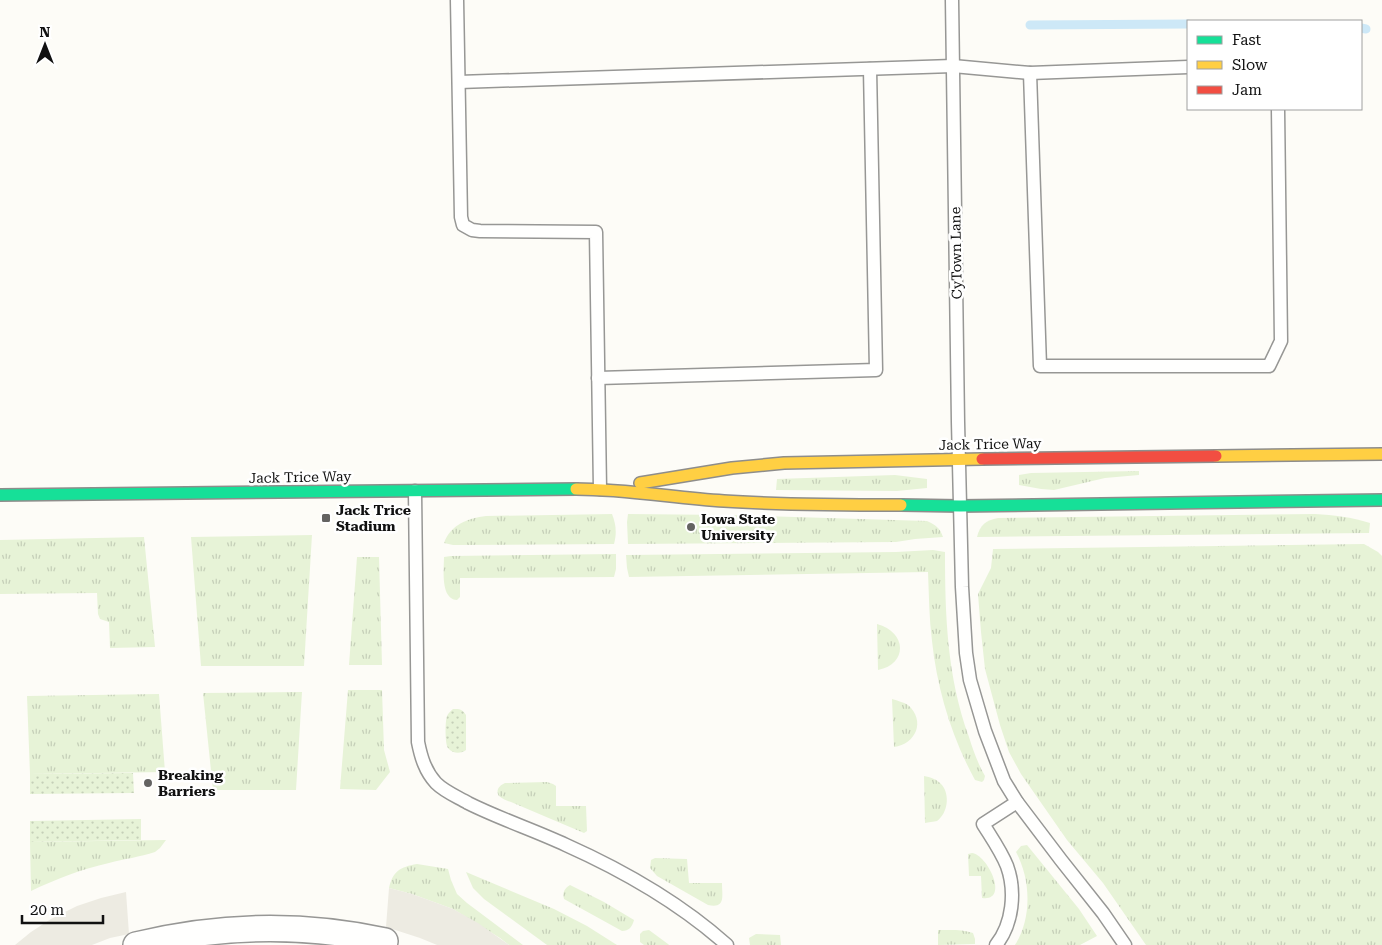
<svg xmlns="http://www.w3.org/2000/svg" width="1382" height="945" font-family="'Roboto Serif',serif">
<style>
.grass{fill:url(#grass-tufts)}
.garden{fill:url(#garden-dots)}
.plaza{fill:#edebe2}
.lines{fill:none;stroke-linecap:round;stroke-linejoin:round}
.stream{stroke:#cde8f7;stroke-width:9}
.lane-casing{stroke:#979795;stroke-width:15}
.street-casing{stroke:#979795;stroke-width:28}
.fast-casing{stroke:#8e8d8b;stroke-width:14}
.slow-casing{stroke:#8e8d8b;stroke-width:14}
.jam-casing{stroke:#8e8d8b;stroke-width:14}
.lane{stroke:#fffffe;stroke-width:12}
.street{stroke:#fffffe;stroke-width:25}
.fast{stroke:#16e098;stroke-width:11}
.slow{stroke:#ffcf43;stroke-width:11}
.jam{stroke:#f24e42;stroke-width:11}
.poi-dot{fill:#646362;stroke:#fff;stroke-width:2}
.labels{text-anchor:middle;stroke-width:5;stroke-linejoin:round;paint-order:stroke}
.street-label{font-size:14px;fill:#111;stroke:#fff}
.poi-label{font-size:14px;font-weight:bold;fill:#111;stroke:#fff;text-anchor:start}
</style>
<defs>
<pattern id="grass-tufts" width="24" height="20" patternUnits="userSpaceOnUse" patternTransform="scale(1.25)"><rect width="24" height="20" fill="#e7f3d7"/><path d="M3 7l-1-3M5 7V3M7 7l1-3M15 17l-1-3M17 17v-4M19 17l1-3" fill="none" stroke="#c5cfb8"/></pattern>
<pattern id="garden-dots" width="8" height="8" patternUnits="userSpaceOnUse" patternTransform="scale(1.25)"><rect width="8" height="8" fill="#e7f3d7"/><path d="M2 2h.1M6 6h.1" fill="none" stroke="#c5cfb8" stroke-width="1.8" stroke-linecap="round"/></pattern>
</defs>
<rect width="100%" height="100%" fill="#fdfcf7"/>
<!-- grass -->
<g class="grass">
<polygon points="1139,471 1139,475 1105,478 1054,490 1041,489 1019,485 1019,475 1031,473"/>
<polygon points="895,475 927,479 927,488 897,491 776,490 777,479"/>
<path d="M612,514C616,524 617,533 614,544L453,545L444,543C450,525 468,518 486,516Z"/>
<path d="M628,514L728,515L927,521C936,525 940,528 943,537L915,539L896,542L628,544L627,522Z"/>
<path d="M1315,514C1334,515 1351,517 1370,523L1369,533L977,537C980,525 986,520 998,518Z"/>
<polygon points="312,535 304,666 201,666 191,537"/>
<polygon points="144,537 155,647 110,648 109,622 100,619 98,614 97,593 0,594 0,540"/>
<polygon points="1364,544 1378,552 1382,556 1382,945 1146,945 1103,883 1067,840 1021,774 1009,752 1000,725 985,669 981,632 978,594 991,568 993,549"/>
<path d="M933,550L945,552C945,615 947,677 969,737C973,750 978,764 985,776L984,780L982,782L975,780C952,738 937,689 932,641C929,618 929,595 928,572L629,577L627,568L626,555L896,552Z"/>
<path d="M616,554V569L614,577L460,578V597L457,600C440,599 444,569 444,557L451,556Z"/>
<polygon points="357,557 379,557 382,665 349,665"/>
<path d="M877,624C907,632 908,664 878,670Z"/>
<polygon points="348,690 382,690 384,750 390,772 376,790 340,789"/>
<polygon points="302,692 296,790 213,790 203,693"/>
<polygon points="159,694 165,772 30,774 27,696"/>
<path d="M892,699C898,701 903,702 908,705C926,721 916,744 894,747Z"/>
<path d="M924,776C930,777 937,779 942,785C950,795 948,813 937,821C934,822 928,822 925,823Z"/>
<path d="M547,782L553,784L556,786V806H586L587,831L584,833L511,802C508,801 502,799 499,796C495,790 500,785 505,783Z"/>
<path d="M166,840L160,848L155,852C140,857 124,859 109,863C82,869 56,879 31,891L30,842Z"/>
<path d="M1027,845L1079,909L1097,936L1080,945H1015C1032,918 1031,880 1016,852L1021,846Z"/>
<path d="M972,853C988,855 1010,902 982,898L981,876H969L968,854Z"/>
<path d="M655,858L687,859L689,883H722C722,896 726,909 708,905L657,876L650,868L651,860Z"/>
<path d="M417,864L448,869L451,880L457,894L467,903L523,945H509L500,938L453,909L412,894L389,888C393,871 400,867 417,864Z"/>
<polygon points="466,872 554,909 587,926 617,945 547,945 484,899 473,888"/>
<path d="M570,885L604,902L634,920C632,927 629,931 622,931L564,899C562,892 565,888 570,885Z"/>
<polygon points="649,930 668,944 669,945 644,945 640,942 640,934 643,931"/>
<path d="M938,930C950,930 962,929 973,933L975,939V944L938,945Z"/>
<polygon points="756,934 780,935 781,945 750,945 749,938"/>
</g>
<!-- garden -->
<g class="garden">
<path d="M453,709C460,709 462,709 466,715V750C461,754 453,754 448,748C445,744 445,721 447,716C448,713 451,711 453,709Z"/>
<polygon points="133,773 134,793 30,794 30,774"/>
<polygon points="141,819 141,840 30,842 30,821"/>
</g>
<!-- plaza -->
<g class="plaza">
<polygon points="389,888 412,894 453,909 478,923 509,945 437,945 420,938 386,927"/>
<polygon points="126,892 129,934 110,938 92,945 15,945 31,932 51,919 77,906 101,898"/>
</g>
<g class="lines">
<!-- stream -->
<g class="stream">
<polyline points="1030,25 1188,24"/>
<polyline points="1361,28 1366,29"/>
</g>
<!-- lane casing -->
<g class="lane-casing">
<g id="lane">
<polyline points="457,0 461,217 463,225 472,230 480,231 596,232 600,489"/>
<polyline points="952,0 958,422 962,587 966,653 970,680 985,731 1004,781 1017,802 1061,860 1103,913 1125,945"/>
<polyline points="1030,73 1040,366 1269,366 1281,341 1278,109"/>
<polyline points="459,82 953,66 1030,73 1188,67"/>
<polyline points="598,378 876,370 870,69"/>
<path d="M415,491L418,742C421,757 425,771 436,783C445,792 458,797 468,803C500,819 534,830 566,845C622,870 681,904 727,945"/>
<path d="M996,945C1013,924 1016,891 1007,866C1001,851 991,837 983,824L1017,802"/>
</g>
</g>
<!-- street casing -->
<g class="street-casing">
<path id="street" d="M136,945C218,925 303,923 385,941"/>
</g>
<!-- fast casing -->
<g class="fast-casing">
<g id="fast">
<polyline points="0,495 576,489"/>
<polyline points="901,505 960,506 1382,500"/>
</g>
</g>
<!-- slow casing -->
<g class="slow-casing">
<g id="slow">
<polyline points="1216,456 1382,454"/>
<polyline points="640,483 732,468 784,463 982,459"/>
<path d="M576,489C626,489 675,498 724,501C783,505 842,505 901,505"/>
</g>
</g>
<!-- jam casing -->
<g class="jam-casing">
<polyline id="jam" points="982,459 1216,456"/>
</g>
<!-- lane -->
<use href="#lane" class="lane"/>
<!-- street -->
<use href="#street" class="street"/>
<!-- fast -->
<use href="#fast" class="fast"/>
<!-- slow -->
<use href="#slow" class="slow"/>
<!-- jam -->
<use href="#jam" class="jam"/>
</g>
<!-- markers -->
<g class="poi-dot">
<rect x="321" y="513" width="10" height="10" rx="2.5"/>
<circle cx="691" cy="527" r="5"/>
<circle cx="148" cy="783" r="5"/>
</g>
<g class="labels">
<!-- street labels -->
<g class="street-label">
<text transform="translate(956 253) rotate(-91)" y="5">CyTown Lane</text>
<text transform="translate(990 444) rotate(-1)" y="5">Jack Trice Way</text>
<text transform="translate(300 477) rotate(-1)" y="5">Jack Trice Way</text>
</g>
<!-- poi labels -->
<g class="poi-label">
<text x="336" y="515">Jack Trice<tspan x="336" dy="16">Stadium</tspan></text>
<text x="701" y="524">Iowa State<tspan x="701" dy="16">University</tspan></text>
<text x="158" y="780">Breaking<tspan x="158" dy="16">Barriers</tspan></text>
</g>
</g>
<!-- legend -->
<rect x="1187" y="20" width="175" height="90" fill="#ffffff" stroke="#a0a0a0"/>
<rect x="1197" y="36" width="25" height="8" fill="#16e098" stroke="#a0a0a0"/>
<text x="1232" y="45" font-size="15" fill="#111111">Fast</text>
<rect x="1197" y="61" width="25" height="8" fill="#ffcf43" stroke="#a0a0a0"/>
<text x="1232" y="70" font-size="15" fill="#111111">Slow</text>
<rect x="1197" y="86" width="25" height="8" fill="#f24e42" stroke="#a0a0a0"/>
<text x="1232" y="95" font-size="15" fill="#111111">Jam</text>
<!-- north arrow -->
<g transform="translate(45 45)" stroke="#ffffff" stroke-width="4" paint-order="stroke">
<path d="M0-4L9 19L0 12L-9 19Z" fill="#111111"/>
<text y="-8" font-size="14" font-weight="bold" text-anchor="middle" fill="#111111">N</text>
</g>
<!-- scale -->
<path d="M22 915v8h81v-8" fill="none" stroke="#111111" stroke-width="2.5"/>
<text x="30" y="915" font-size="15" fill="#111111" stroke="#ffffff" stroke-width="4" paint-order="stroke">20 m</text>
</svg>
